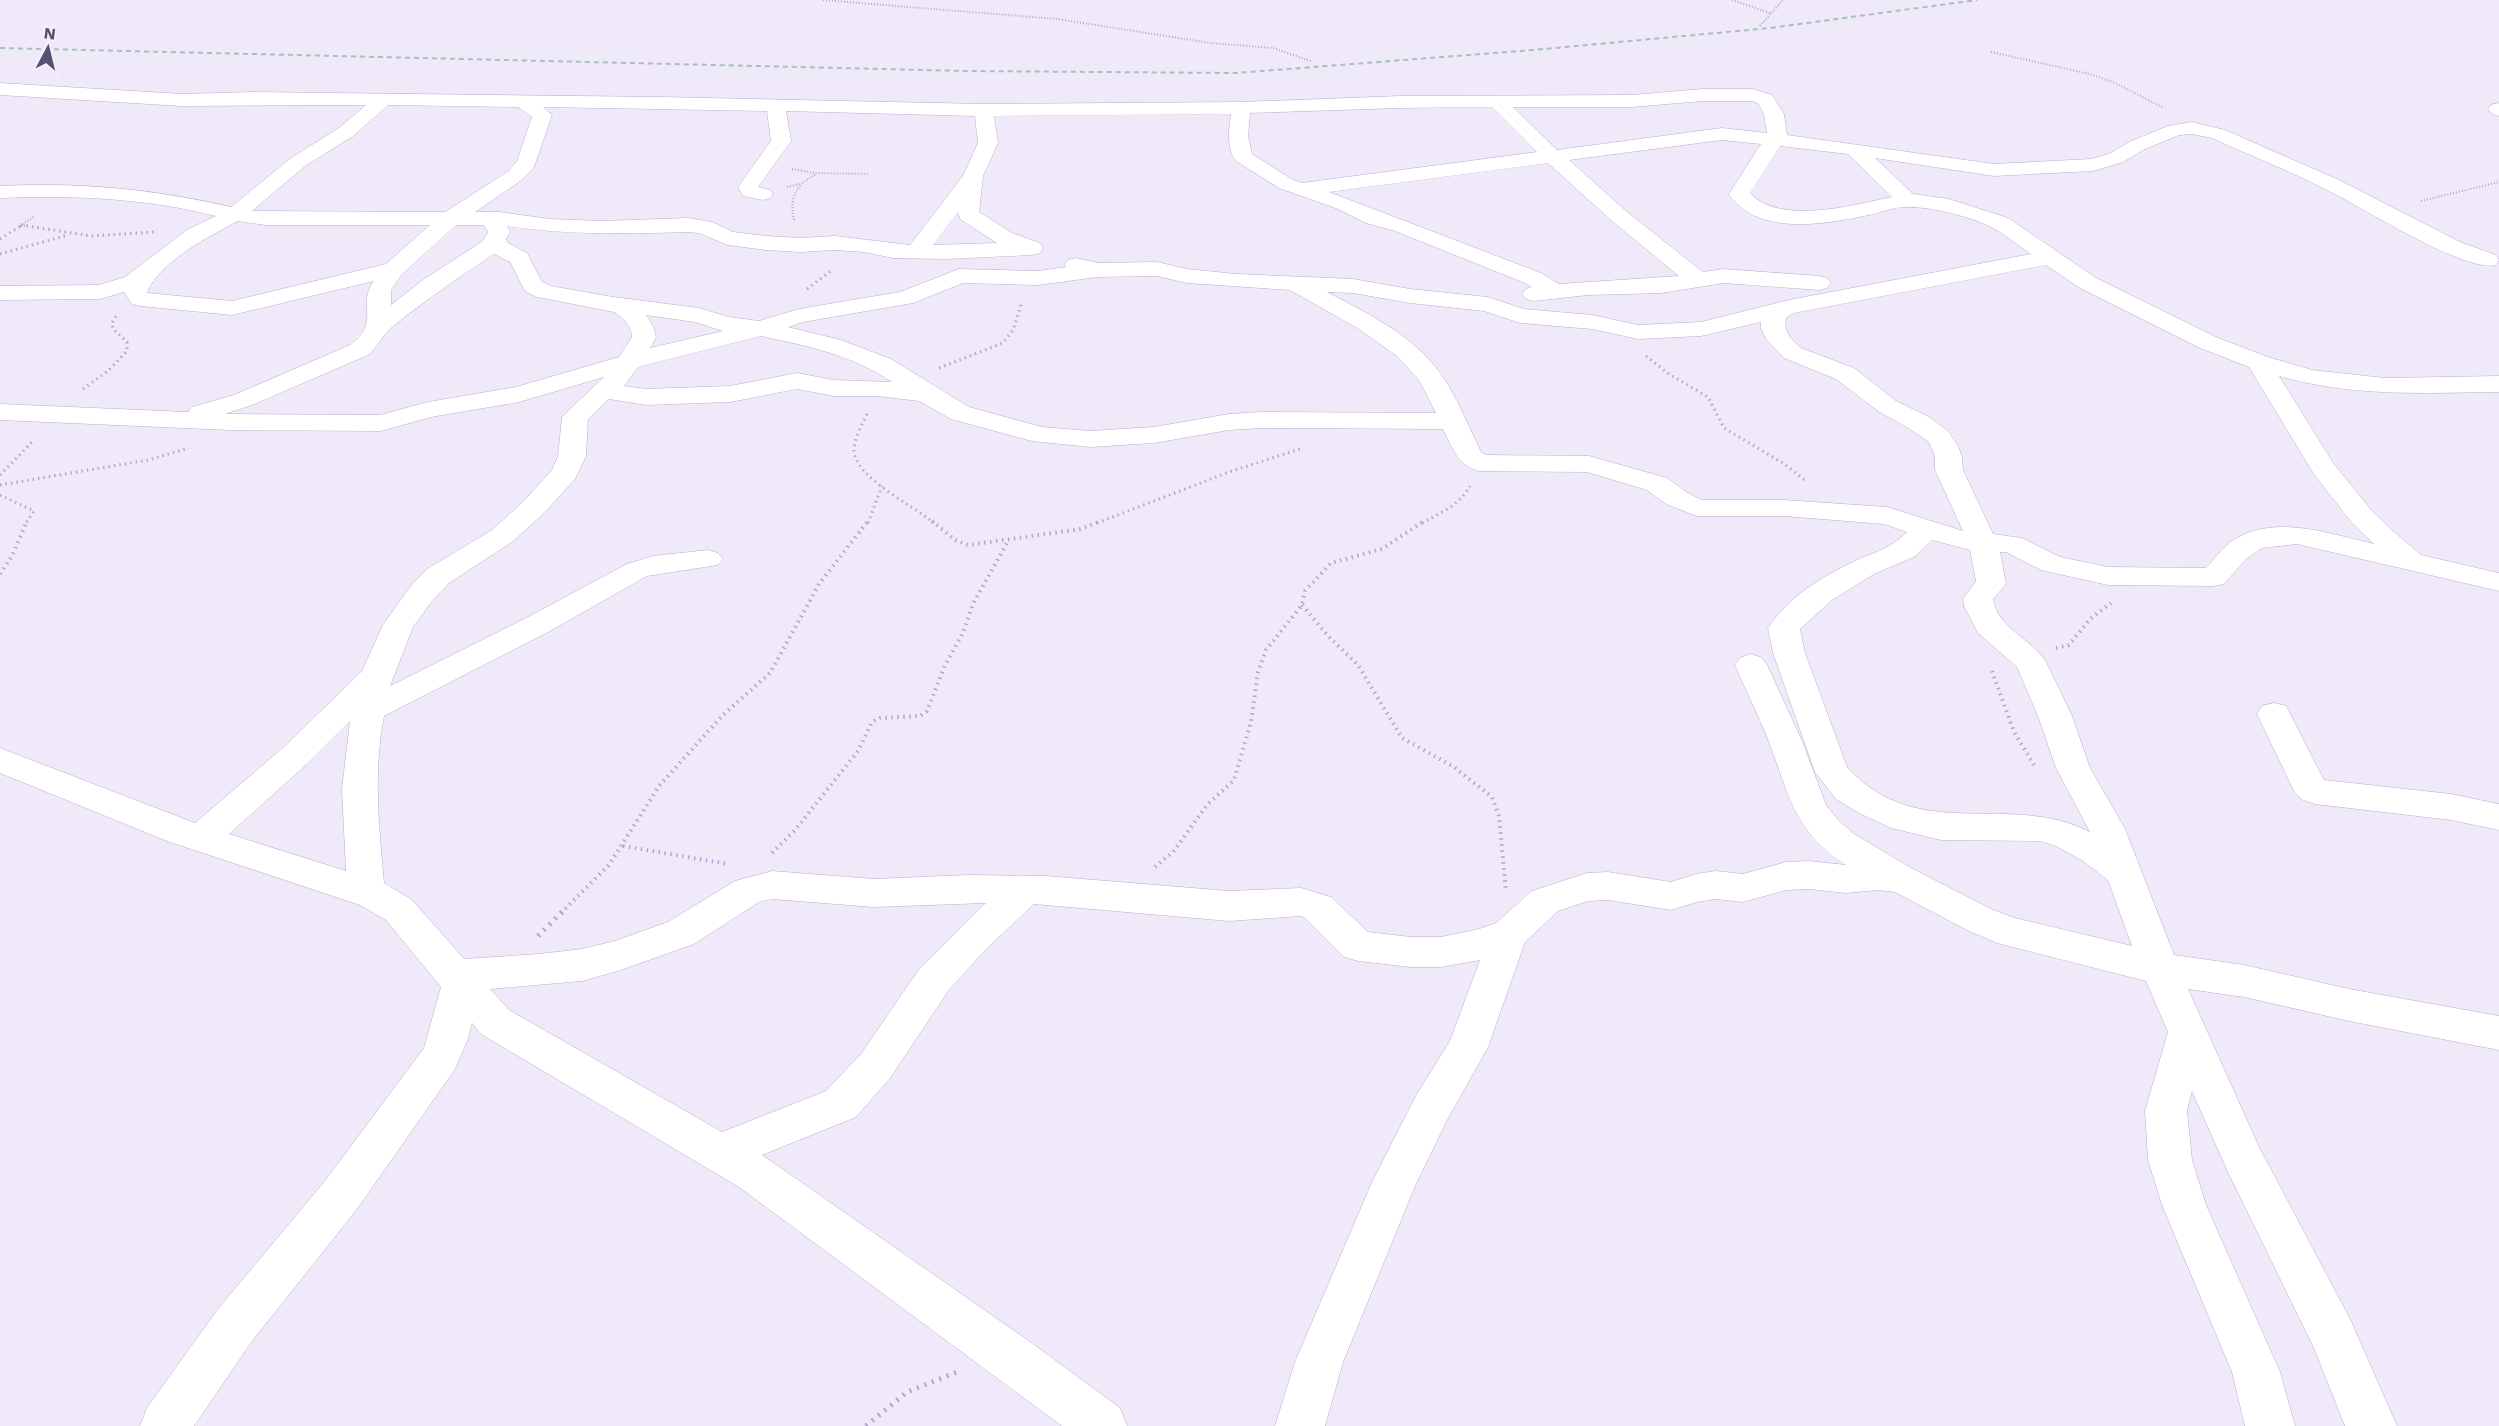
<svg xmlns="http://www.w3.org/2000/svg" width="2499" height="1426" font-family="'Work Sans',sans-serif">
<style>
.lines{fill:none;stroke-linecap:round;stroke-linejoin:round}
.minor-casing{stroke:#b8b0ca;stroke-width:1}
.path-far3{stroke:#b0a7d0;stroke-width:2;stroke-dasharray:1 2;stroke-linecap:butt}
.path-far2{stroke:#b0a7d0;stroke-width:3;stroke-dasharray:1.5 4;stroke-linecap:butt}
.path-far1{stroke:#b0a7d0;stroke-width:4;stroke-dasharray:1.5 4.5;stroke-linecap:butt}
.path{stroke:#b0a7d0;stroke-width:5;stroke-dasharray:2 6;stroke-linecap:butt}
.minor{fill:#fff;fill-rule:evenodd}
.rail{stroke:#a8c2b2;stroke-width:2;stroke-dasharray:5 4;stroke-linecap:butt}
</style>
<rect width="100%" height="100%" fill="#f0e9fa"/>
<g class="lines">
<!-- minor casing -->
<g class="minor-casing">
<g id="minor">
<path d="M0,83L182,94L253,92L661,97L984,104L1241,102L1400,96L1632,95L1703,89H1753L1772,95L1784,114L1787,135L1994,164L2091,159L2109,154L2129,142L2168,126L2192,122L2225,130L2339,180L2460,242L2496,255L2499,260L2496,265C2464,273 2359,205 2325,189C2288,170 2249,155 2212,138L2192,134L2179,135L2143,150L2123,162L2093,171L1994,176L1875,158L1913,194L1949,199L2008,218L2096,278L2218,338L2268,357L2312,370L2385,378L2499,376V392C2425,393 2351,397 2279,376L2333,463L2372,511L2394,532L2421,555L2499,573V591L2297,544L2262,548L2246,559L2224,584L2213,586L2108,585L2041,570L2006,552H2000L2006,584L1993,599C1998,629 2031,638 2046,662L2072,716L2090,768L2125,829L2174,955L2244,965L2349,989L2499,1016V1050L2349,1021L2244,997L2188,989L2259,1147L2351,1321L2397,1426H2345L2314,1348L2228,1172L2192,1091L2187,1111L2192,1160L2206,1205L2280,1372L2295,1426H2245L2232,1372L2162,1205L2148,1160L2145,1111L2168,1032L2146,981L1997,943L1967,930L1895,892L1878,890L1846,893L1809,889L1786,890L1743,902L1716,899L1697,902L1671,910L1608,900L1588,901L1558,911L1525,942L1488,1047L1447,1120L1415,1186L1343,1362L1325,1426H1275L1295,1362L1373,1180L1417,1094L1450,1041L1480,960L1441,967H1411L1358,961L1344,957L1305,918L1301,916L1229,921L1034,904L985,950L948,991L890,1078L856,1117L762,1155L1026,1339L1120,1408L1127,1426H1062L739,1187L481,1034L472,1023L468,1039L455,1069L357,1209L252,1341L194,1426H140L147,1408L218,1309L325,1181L424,1048L441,987L386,920L360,905L167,841L0,773V748L195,823L284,747L362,671L383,625L410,587L427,569L492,530L524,501L552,470L558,456L562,417L604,377L519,402L431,417L381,431L230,430L0,420V404L188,412L192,407L234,395L350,345C382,322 356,304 374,281L232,315L140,306L132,304L124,292L100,299L0,300V286L99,285L125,277L187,230L216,216C145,198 72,195 0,198V186C79,182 154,189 231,207L291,158L339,128L366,105L182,106L0,95ZM1703,101H1751L1758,103L1764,114L1767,133L1722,128L1557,150L1513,107H1632ZM388,105L518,107L532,117L517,161L509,171L445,212L252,211L305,166L353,136ZM543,107L767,111L771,141L738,187L743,196L763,200L770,198L773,194L770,190L758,187L791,141L786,111L975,116L978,143L963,176L910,245L835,236L800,238L766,236L733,232L712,222L688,218L601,221L550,219L499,212H475L523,179L534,167L552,115ZM1492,107L1537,152L1302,183L1293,180L1252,154L1248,136L1250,113L1400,108ZM1231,114C1229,130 1226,147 1236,161L1279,188L1338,209L1366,223L1395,231L1525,283L1532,287L1526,289L1522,294L1526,299L1534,301L1588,295L1661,293L1724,283L1819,290L1827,288L1831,283L1827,278L1819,276L1724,269L1703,272L1627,212L1569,160L1722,140L1761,144L1729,194C1758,237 1825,224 1869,215C1882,212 1896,206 1909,207C1934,207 1972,217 1993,228C2006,235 2019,246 2031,254L1789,300L1701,322L1638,325L1592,315L1524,309L1488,297L1410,289L1353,279L1236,274L1187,269L1157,262L1098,263L1076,258L1068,260L1065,265L1066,267L1038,271L959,269L900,292L799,309L759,321L729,317L699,308L613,297L551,286L542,282L527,253L508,243L506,239L510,232L507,226C568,235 627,234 688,232L699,233L728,245L766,250L800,252L835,250L864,252L893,258L946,259L1032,255L1040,253L1043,248L1040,243L1012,233L979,212L983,176L998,143L994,116ZM1780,146L1848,154L1892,197C1853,205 1780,226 1750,193ZM1548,163L1612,221L1679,276L1559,284L1541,273L1329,192ZM958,212L960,219L997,243L933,245ZM238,221L265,225H430L386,264L232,301L147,293C158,262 210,236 238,221ZM456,225H484L488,232L483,241L423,280L391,305V290L402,274ZM494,254L510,262L525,291L537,297L614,312C624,318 631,325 632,337L619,357L516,387L428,402L380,415L225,414L252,405L368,355C378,347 382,335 392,327C424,301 459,277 494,254ZM2046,265L2080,288L2200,348L2249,367L2314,474L2352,523L2374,544C2329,534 2275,513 2232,541C2222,548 2215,559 2206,568L2108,567L2060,557L2022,538L1993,534L1963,470L1962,457L1958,446L1948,431L1929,417L1896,401L1854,368L1801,348C1791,340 1783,331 1786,318L1794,313ZM1157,276L1187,283L1290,290L1359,329L1397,356L1419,380L1436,413L1261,412L1229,414L1154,427L1090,431L1042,427L969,407L891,359L841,340L788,327L803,322L913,303L963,283L1038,285L1098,277ZM1327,292L1353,293L1410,303L1484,311L1520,323L1592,329L1638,339L1701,336L1761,322V328L1766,339L1784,358L1836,379L1878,411L1910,429L1929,442L1935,457V470L1963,531L1887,507L1784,500H1702L1686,492L1667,478L1589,456L1486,455L1481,452C1468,426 1457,396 1440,373C1413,335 1367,313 1327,292ZM646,315L695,322L723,331L650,348L656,337L654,328ZM761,336C807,346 853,355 892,382L834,380L797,373L730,386L646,389L624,386L638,367ZM797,389L834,396H877L919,401L951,419L1032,441L1090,447L1154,443L1229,430L1261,428L1443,429C1452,447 1458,466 1479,471L1587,472L1647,490L1666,504L1697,516H1784L1884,524L1907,532C1890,549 1877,551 1855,561C1823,576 1788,597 1768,628L1773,653L1815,772L1836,799L1859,813L1891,828L1941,840L2040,841L2056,846L2083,861L2108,880L2132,946L2015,918L1993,910L1911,868L1854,834L1838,820L1826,805L1802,741L1767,665L1762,658L1751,654L1740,658L1735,665C1746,691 1759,716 1769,742C1790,797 1793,830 1846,865L1809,861L1786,862L1743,874L1716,871L1696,874L1671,882L1608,872L1587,873L1532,891L1496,923L1479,929L1441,937H1411L1368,932L1331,897L1301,888L1229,891L1046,876L969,875L874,879L772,871L735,881L668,922L615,941L582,949L539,954L464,959L412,900L384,883C379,827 373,772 384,716L550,631L647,576L718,565L723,559L718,553L708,550L653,556L627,564L528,617L390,686L413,627L432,601L449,583L512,542L544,513L575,479L586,456L588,419L609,399L646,405L730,402ZM1932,540L1970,550L1976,581L1963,599L1964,606L1978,633L2017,667L2038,716L2056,768L2090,832C2008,790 1919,846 1847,767L1805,653L1800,629L1832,600L1874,574L1914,557ZM350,721L342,789L346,871L229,834L308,763ZM772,899L874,907L986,903L920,968L861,1054L826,1091L722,1132L509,1010L490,989L582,981L618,971L694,944L759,902Z"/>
<polygon points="2498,103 2499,104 2499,116 2492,114 2488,109 2491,105"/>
<polygon points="2274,703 2286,706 2324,780 2451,794 2499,804 2499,830 2451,820 2315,804 2303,800 2295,793 2257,714 2262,706"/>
</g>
</g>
<!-- path-far3 -->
<g class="path-far3">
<polyline points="823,0 1057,19 1211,43 1273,48 1313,62"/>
<polyline points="1732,0 1770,13"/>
<polyline points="1760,26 1783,0"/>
<polyline points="1991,52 2090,74 2115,83 2164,108"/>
<polyline points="792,169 815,173 869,174"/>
<polyline points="787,187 800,184"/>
<polyline points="2421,201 2499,182"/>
<path d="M794,220C789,197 796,185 816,174"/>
<polyline points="21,225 28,226"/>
<polyline points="20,226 35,216"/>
</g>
<!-- path-far2 -->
<g class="path-far2">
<polyline points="21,225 91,236 154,232"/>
<polyline points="0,239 22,225"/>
<polyline points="0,254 68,235"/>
<polyline points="807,289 832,270"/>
<polyline points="1646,356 1669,374 1708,397 1724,428 1783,463 1807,482"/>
<polyline points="939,368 1003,343 1013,330 1022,302"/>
<polyline points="83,389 108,371 127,351 127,342 113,329 112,323 118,313"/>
<path d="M867,414C862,425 855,436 854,449C853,477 914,506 934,523"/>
<polyline points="0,475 34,440"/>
<polyline points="0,485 148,460 189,448"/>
<polyline points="0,495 34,511 26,523"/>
<polyline points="868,523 882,486"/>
<polyline points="1097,523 1229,472 1303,448"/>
<path d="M1422,523C1440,513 1460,505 1470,486"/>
</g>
<!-- path-far1 -->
<g class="path-far1">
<polyline points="932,521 955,540 968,545 1081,529 1101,521"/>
<polyline points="0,574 12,556 27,521"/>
<polyline points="1302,605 1329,637 1358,665 1402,738 1454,767 1492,797 1499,816 1506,891"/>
<polyline points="2056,648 2069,645 2090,619 2111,603"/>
<polyline points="1992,671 2014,732 2034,765"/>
<polyline points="623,846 728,864"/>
<polyline points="772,853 795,830 858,751 872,722 880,718 920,716 927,711 945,665 963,633 973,604 1008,541"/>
<polyline points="1155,867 1173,852 1207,805 1234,780 1251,722 1258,672 1266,650 1302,605 1305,591 1331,563 1382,549 1424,521"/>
<polyline points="561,913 609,865 659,786 722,716 770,673 819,584 868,521"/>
</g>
<!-- path -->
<g class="path">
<polyline points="538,936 562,912"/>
<polyline points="866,1426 907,1392 957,1372"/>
</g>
<!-- minor -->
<use href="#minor" class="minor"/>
<!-- rail -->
<polyline class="rail" points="0,48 966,71 1236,73 1533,50 1770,28 1977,0"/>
</g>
<!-- north arrow -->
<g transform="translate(48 48) rotate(7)" stroke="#f5effd" stroke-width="4.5" paint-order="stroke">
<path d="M0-4.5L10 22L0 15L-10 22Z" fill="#565071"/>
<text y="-9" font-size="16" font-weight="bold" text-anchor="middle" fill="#565071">N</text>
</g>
</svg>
